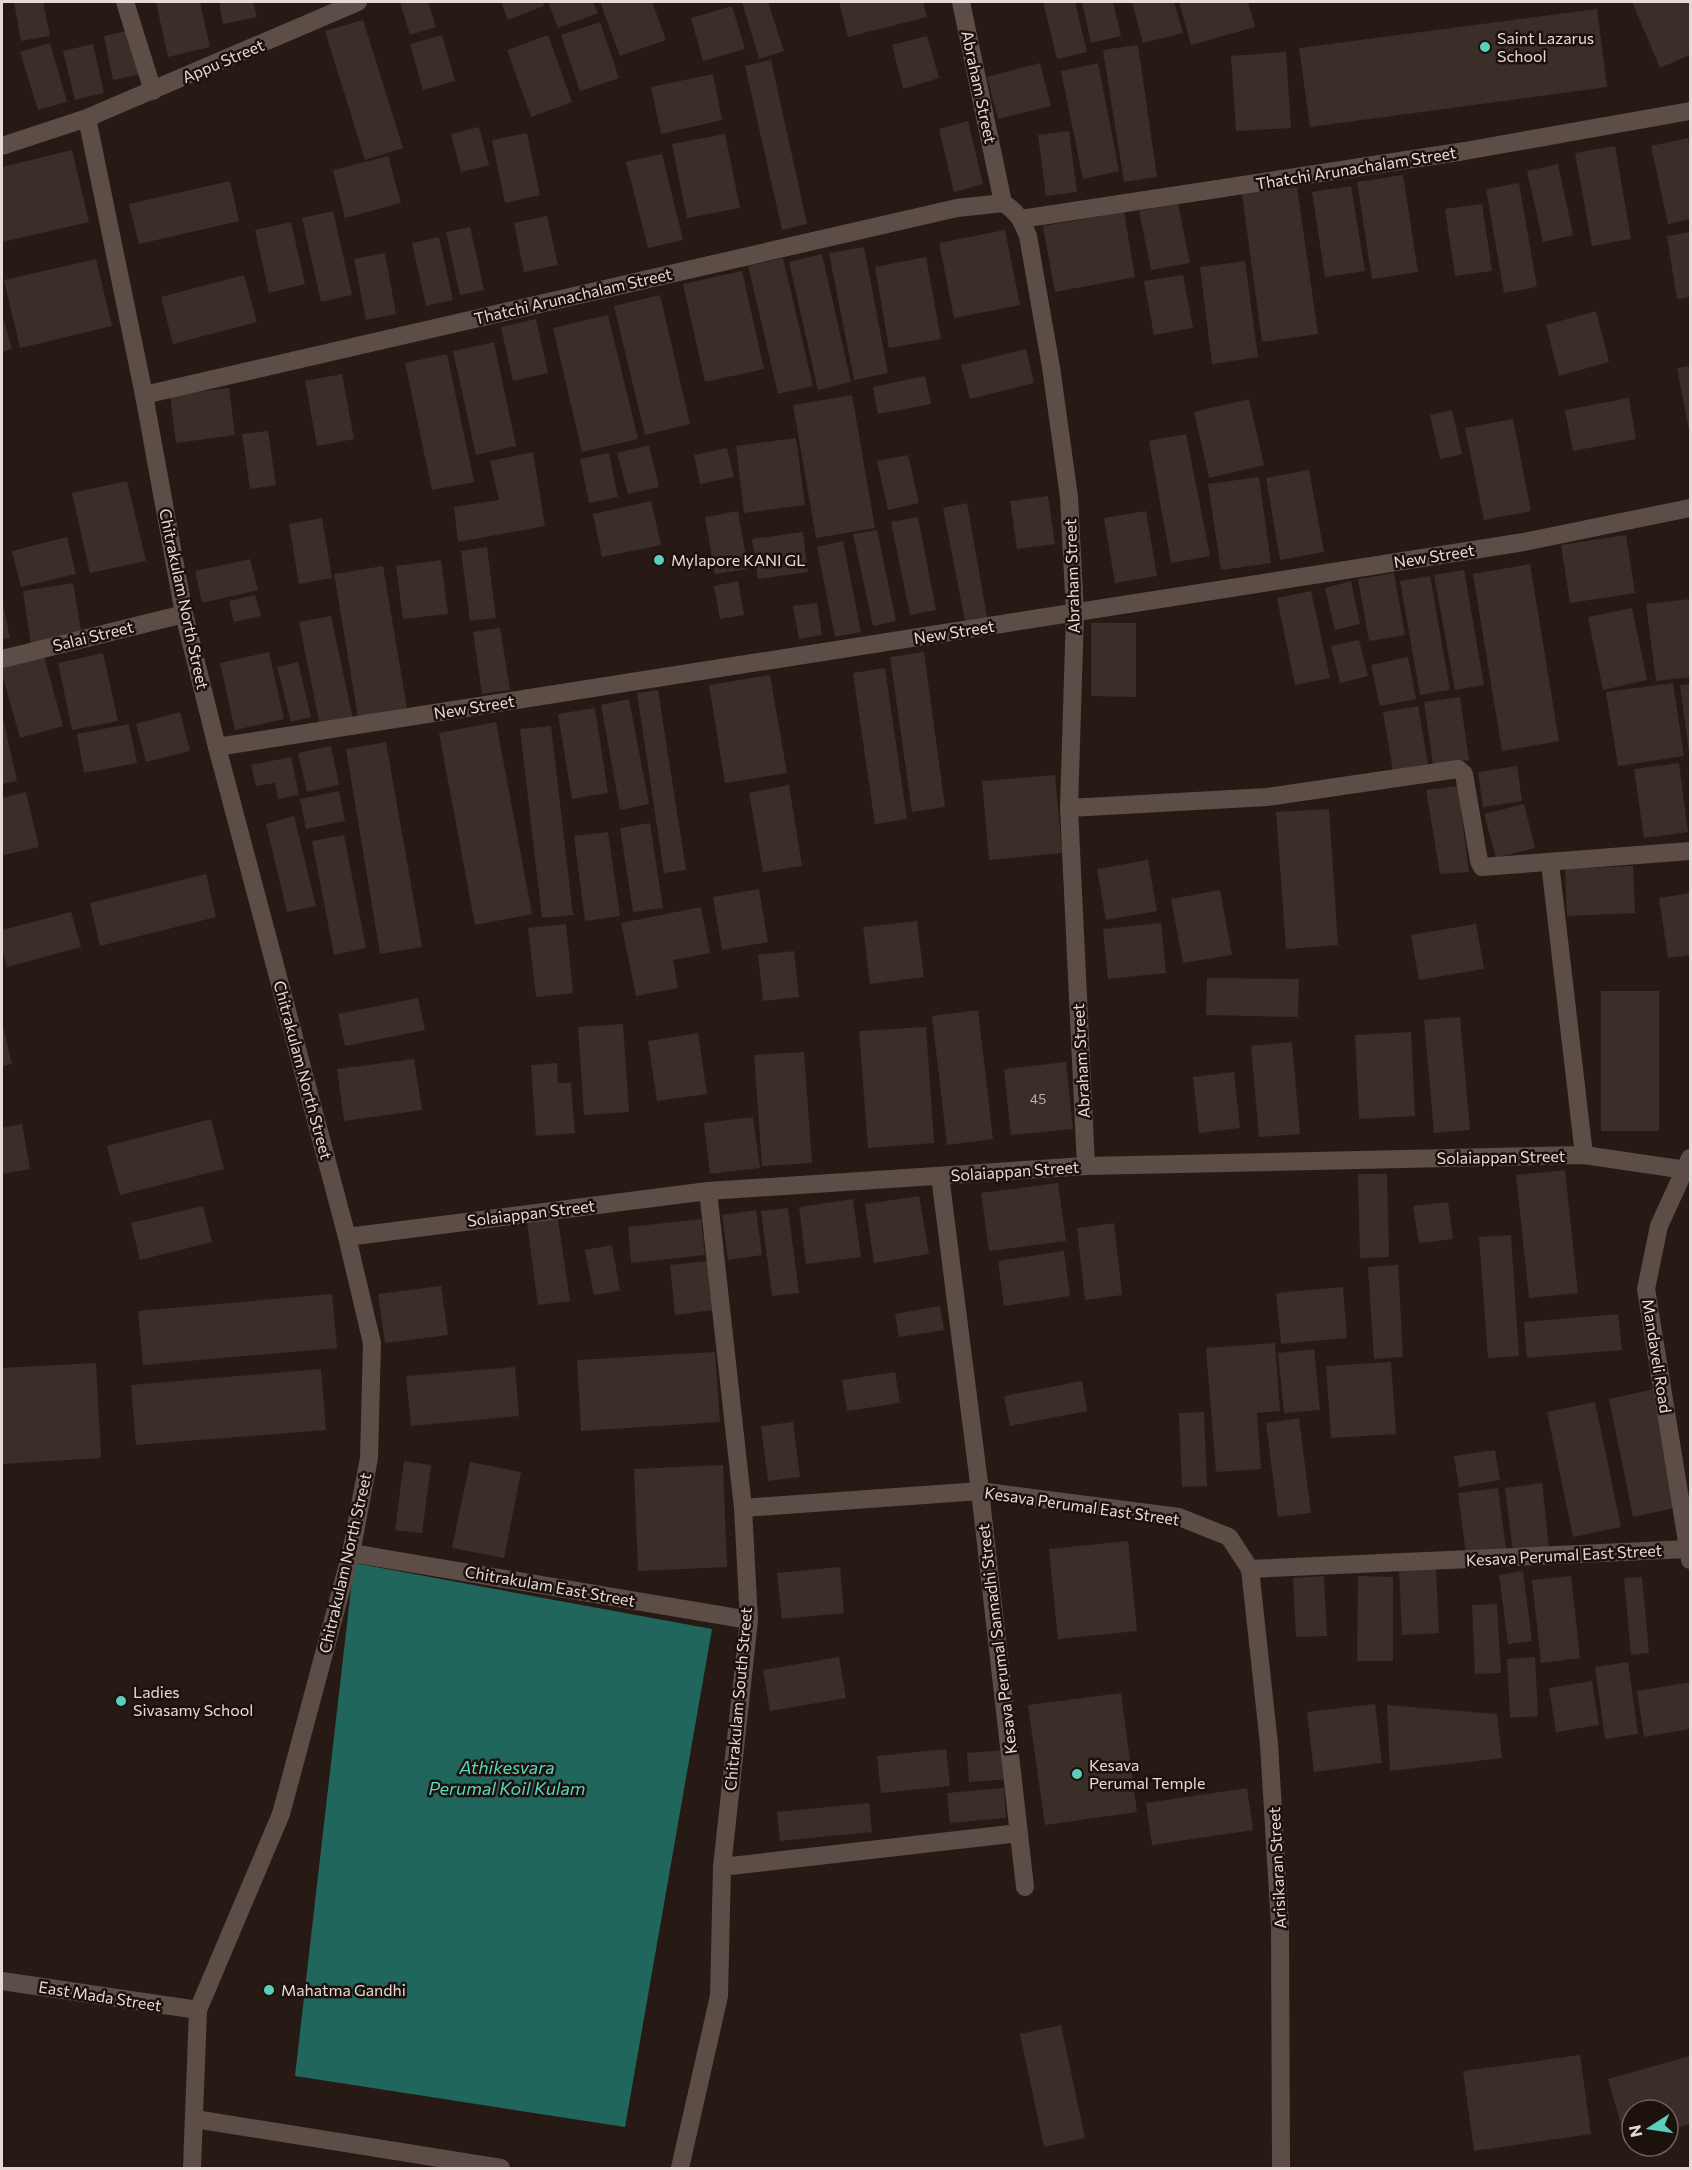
<svg xmlns="http://www.w3.org/2000/svg" width="1692" height="2170" font-family="Commissioner,sans-serif">
<style>
.water{fill:#21665c}
.building{fill:#3b2d27}
.lines{fill:none;stroke-linecap:round;stroke-linejoin:round}
.minor{stroke:#5d4d47;stroke-width:18}
.tertiary{stroke:#5d4d47;stroke-width:18}
.poi-dot{fill:#5bcebc;stroke:#1d110c;stroke-width:2}
.labels{text-anchor:middle;stroke-width:5;stroke-linejoin:round;paint-order:stroke}
.number-label{font-size:14px;fill:#bab0ab}
.poi-label{font-size:16px;fill:#e4dbd7;stroke:#1d110c;text-anchor:start}
.street-label{font-size:16px;fill:#e4dbd7;stroke:#1d110c}
.water-label{font-size:18px;font-style:italic;fill:#56d8c4;stroke:#1d110c}
</style>
<rect width="100%" height="100%" fill="#271a15"/>
<!-- water -->
<polygon class="water" points="354,1563 712,1629 625,2127 295,2076"/>
<!-- building -->
<g class="building">
<polygon points="14,2 43,2 50,36 21,41"/>
<polygon points="156,2 200,2 210,47 168,57"/>
<polygon points="219,2 253,2 257,17 223,24"/>
<polygon points="400,2 428,2 436,27 410,35"/>
<polygon points="501,2 543,2 544,6 508,20"/>
<polygon points="548,2 593,2 598,13 558,28"/>
<polygon points="600,2 652,2 666,40 620,56"/>
<polygon points="742,2 768,2 784,51 759,59"/>
<polygon points="839,2 923,2 927,17 848,37"/>
<polygon points="1043,2 1075,2 1087,52 1057,59"/>
<polygon points="1082,2 1113,2 1121,36 1091,43"/>
<polygon points="1132,2 1174,2 1183,33 1143,43"/>
<polygon points="1179,2 1248,2 1255,27 1191,45"/>
<polygon points="1632,2 1690,2 1690,55 1660,68"/>
<polygon points="732,6 745,49 703,61 691,18"/>
<polygon points="1597,9 1607,87 1310,127 1299,48"/>
<polygon points="363,20 403,148 365,160 325,31"/>
<polygon points="600,22 619,78 580,91 561,35"/>
<polygon points="131,30 141,74 113,80 104,36"/>
<polygon points="442,35 455,81 423,90 410,44"/>
<polygon points="548,35 572,102 531,117 507,50"/>
<polygon points="927,36 939,78 903,89 892,45"/>
<polygon points="50,43 67,102 38,110 20,52"/>
<polygon points="93,44 104,93 75,100 63,51"/>
<polygon points="1138,45 1157,177 1124,182 1103,50"/>
<polygon points="1286,52 1291,128 1236,131 1231,56"/>
<polygon points="771,60 807,224 782,230 745,66"/>
<polygon points="1040,63 1051,106 998,119 987,77"/>
<polygon points="1098,63 1119,171 1083,179 1061,71"/>
<polygon points="713,74 722,120 661,134 651,87"/>
<polygon points="968,121 983,184 954,192 939,129"/>
<polygon points="479,127 489,165 461,172 451,134"/>
<polygon points="1069,131 1077,192 1046,196 1038,135"/>
<polygon points="527,133 540,195 505,203 492,140"/>
<polygon points="725,134 740,208 687,218 672,144"/>
<polygon points="1688,138 1690,152 1690,219 1668,224 1651,146"/>
<polygon points="1615,146 1631,239 1592,246 1575,153"/>
<polygon points="72,150 89,222 2,242 2,167"/>
<polygon points="662,154 683,240 648,248 626,162"/>
<polygon points="388,156 401,203 345,218 333,170"/>
<polygon points="1558,164 1573,235 1543,242 1527,171"/>
<polygon points="1403,175 1418,272 1372,279 1357,182"/>
<polygon points="230,181 239,221 139,244 129,204"/>
<polygon points="1519,183 1537,287 1504,293 1486,189"/>
<polygon points="1351,186 1365,271 1325,277 1312,192"/>
<polygon points="1297,187 1318,334 1262,342 1242,194"/>
<polygon points="1178,204 1190,263 1151,270 1139,211"/>
<polygon points="1482,204 1492,271 1455,276 1445,209"/>
<polygon points="333,211 352,295 321,302 302,218"/>
<polygon points="1124,212 1135,277 1055,292 1043,226"/>
<polygon points="547,216 558,265 524,272 514,223"/>
<polygon points="291,222 305,284 269,293 255,230"/>
<polygon points="470,227 484,290 460,295 446,232"/>
<polygon points="1005,230 1020,305 954,318 939,243"/>
<polygon points="1690,232 1690,297 1677,299 1667,236"/>
<polygon points="439,237 453,300 426,306 412,243"/>
<polygon points="864,247 888,373 854,380 829,253"/>
<polygon points="385,253 396,314 366,320 354,259"/>
<polygon points="822,254 851,382 818,390 789,262"/>
<polygon points="926,257 941,339 889,348 875,267"/>
<polygon points="783,258 813,386 778,394 748,266"/>
<polygon points="96,259 112,326 20,348 4,280"/>
<polygon points="1245,261 1258,357 1212,364 1200,267"/>
<polygon points="742,271 764,369 705,382 683,284"/>
<polygon points="244,275 257,322 173,344 161,297"/>
<polygon points="1183,275 1193,328 1154,335 1144,281"/>
<polygon points="660,295 690,424 645,435 614,306"/>
<polygon points="1596,311 1609,362 1559,376 1546,325"/>
<polygon points="2,314 12,349 2,352"/>
<polygon points="608,315 638,439 582,452 553,328"/>
<polygon points="536,319 548,373 513,381 501,327"/>
<polygon points="494,342 516,446 476,455 453,351"/>
<polygon points="1026,349 1034,383 970,399 961,365"/>
<polygon points="447,354 474,482 432,490 405,363"/>
<polygon points="1690,366 1690,431 1689,431 1677,368"/>
<polygon points="342,374 354,439 317,446 305,381"/>
<polygon points="925,376 931,404 878,414 873,387"/>
<polygon points="229,388 235,435 176,443 170,395"/>
<polygon points="852,395 875,528 816,538 793,405"/>
<polygon points="1629,398 1636,439 1573,451 1565,410"/>
<polygon points="1249,399 1264,465 1209,478 1194,412"/>
<polygon points="1452,410 1462,454 1440,459 1430,415"/>
<polygon points="1513,419 1531,511 1484,520 1465,428"/>
<polygon points="268,431 276,485 250,489 242,434"/>
<polygon points="1186,434 1210,556 1171,563 1149,441"/>
<polygon points="796,438 805,505 744,513 736,446"/>
<polygon points="649,445 659,487 628,494 617,453"/>
<polygon points="727,448 734,477 700,484 694,455"/>
<polygon points="533,452 545,526 458,542 454,507 499,500 490,461"/>
<polygon points="609,453 618,497 589,503 580,459"/>
<polygon points="908,455 919,503 888,510 877,461"/>
<polygon points="1309,470 1324,552 1280,560 1266,478"/>
<polygon points="1259,477 1271,563 1221,570 1208,484"/>
<polygon points="127,481 146,561 90,573 72,493"/>
<polygon points="1048,496 1055,544 1017,549 1010,501"/>
<polygon points="651,501 661,545 602,557 593,514"/>
<polygon points="967,503 987,617 965,621 943,508"/>
<polygon points="738,511 748,569 715,574 705,517"/>
<polygon points="1146,511 1157,576 1115,583 1104,518"/>
<polygon points="918,517 936,610 910,615 891,522"/>
<polygon points="322,518 332,578 299,584 289,524"/>
<polygon points="877,530 896,621 873,626 853,534"/>
<polygon points="803,532 808,572 758,579 752,539"/>
<polygon points="1626,535 1635,593 1570,603 1561,545"/>
<polygon points="67,537 76,574 21,587 12,551"/>
<polygon points="843,541 861,632 835,637 817,547"/>
<polygon points="487,547 496,618 470,621 461,551"/>
<polygon points="250,559 258,590 202,603 195,571"/>
<polygon points="441,560 448,614 403,619 396,566"/>
<polygon points="1530,564 1559,741 1502,751 1473,574"/>
<polygon points="383,566 407,708 358,717 334,574"/>
<polygon points="1464,570 1484,685 1455,690 1434,575"/>
<polygon points="1394,573 1405,635 1369,641 1358,579"/>
<polygon points="1430,576 1450,690 1420,695 1400,581"/>
<polygon points="738,581 744,615 720,619 714,586"/>
<polygon points="1351,581 1360,624 1335,630 1325,588"/>
<polygon points="73,583 82,636 31,645 23,591"/>
<polygon points="1311,591 1330,678 1295,685 1277,598"/>
<polygon points="255,595 261,616 234,622 229,601"/>
<polygon points="2,599 10,638 2,639"/>
<polygon points="1690,599 1690,677 1656,681 1646,604"/>
<polygon points="817,603 822,635 799,639 793,606"/>
<polygon points="1632,608 1647,680 1603,690 1588,617"/>
<polygon points="331,616 353,719 320,726 299,622"/>
<polygon points="1091,623 1136,623 1136,697 1091,696"/>
<polygon points="500,628 510,690 482,694 473,632"/>
<polygon points="1359,640 1368,676 1340,683 1331,646"/>
<polygon points="269,652 284,719 235,730 220,663"/>
<polygon points="924,652 945,807 912,812 890,657"/>
<polygon points="103,653 118,721 72,730 58,663"/>
<polygon points="44,656 63,726 20,738 2,674 2,668"/>
<polygon points="1408,657 1416,699 1380,706 1371,665"/>
<polygon points="298,662 311,717 291,722 277,667"/>
<polygon points="885,668 907,819 875,824 853,673"/>
<polygon points="770,675 787,773 725,783 709,685"/>
<polygon points="1673,683 1684,756 1618,766 1606,692"/>
<polygon points="1690,684 1690,753 1689,753 1680,685"/>
<polygon points="658,690 686,870 664,873 637,693"/>
<polygon points="1460,697 1469,760 1433,765 1424,702"/>
<polygon points="629,699 649,804 620,810 601,705"/>
<polygon points="1418,706 1428,764 1393,771 1383,712"/>
<polygon points="595,708 608,793 572,799 558,714"/>
<polygon points="180,712 190,751 146,762 136,724"/>
<polygon points="2,714 17,781 2,784"/>
<polygon points="496,722 532,914 475,925 439,733"/>
<polygon points="129,724 137,763 84,773 77,734"/>
<polygon points="551,726 573,915 542,918 520,729"/>
<polygon points="386,742 422,947 380,954 346,749"/>
<polygon points="331,746 339,785 307,792 298,753"/>
<polygon points="291,757 299,795 278,799 275,783 256,786 251,765"/>
<polygon points="1679,763 1688,832 1644,838 1634,769"/>
<polygon points="1517,766 1522,801 1483,807 1478,772"/>
<polygon points="1055,775 1062,853 989,860 982,781"/>
<polygon points="789,785 802,866 763,872 749,793"/>
<polygon points="1458,786 1469,872 1440,874 1426,790"/>
<polygon points="339,791 345,821 306,829 300,799"/>
<polygon points="26,792 39,847 4,855 2,844 2,798"/>
<polygon points="1524,804 1535,848 1496,858 1484,814"/>
<polygon points="1329,809 1338,945 1286,949 1276,812"/>
<polygon points="294,816 316,906 287,912 266,824"/>
<polygon points="650,823 663,908 633,912 620,828"/>
<polygon points="608,832 620,916 585,921 574,836"/>
<polygon points="344,835 366,948 334,955 312,841"/>
<polygon points="1148,860 1157,911 1106,920 1097,869"/>
<polygon points="1633,866 1635,913 1567,916 1565,869"/>
<polygon points="206,874 216,917 100,946 90,903"/>
<polygon points="759,889 768,942 722,950 713,897"/>
<polygon points="1220,890 1232,955 1183,963 1171,899"/>
<polygon points="1690,893 1690,955 1668,958 1659,898"/>
<polygon points="701,907 710,953 673,960 678,988 636,996 621,923"/>
<polygon points="71,912 81,947 7,967 2,948 2,930"/>
<polygon points="917,921 924,977 870,984 863,927"/>
<polygon points="1161,923 1166,973 1108,979 1103,929"/>
<polygon points="566,924 573,993 536,997 528,928"/>
<polygon points="1476,924 1484,969 1419,980 1411,935"/>
<polygon points="794,951 799,997 763,1001 758,955"/>
<polygon points="1207,978 1299,979 1298,1017 1206,1015"/>
<rect x="1601" y="991" width="58" height="140"/>
<polygon points="418,998 425,1030 345,1046 338,1014"/>
<polygon points="978,1010 993,1139 947,1145 932,1016"/>
<polygon points="1460,1017 1470,1130 1434,1133 1424,1020"/>
<polygon points="2,1022 12,1064 2,1066"/>
<polygon points="623,1024 629,1112 584,1115 578,1027"/>
<polygon points="926,1027 934,1143 868,1148 859,1031"/>
<polygon points="1411,1032 1415,1116 1359,1119 1355,1035"/>
<polygon points="698,1033 707,1094 657,1101 648,1041"/>
<polygon points="1292,1042 1300,1134 1259,1137 1251,1046"/>
<polygon points="804,1052 812,1163 762,1166 754,1055"/>
<polygon points="414,1059 422,1110 344,1121 337,1069"/>
<polygon points="1066,1062 1073,1129 1011,1135 1004,1069"/>
<polygon points="557,1063 558,1083 571,1083 575,1133 536,1136 531,1065"/>
<polygon points="1234,1072 1240,1128 1199,1133 1193,1077"/>
<polygon points="753,1117 760,1168 710,1174 704,1123"/>
<polygon points="211,1119 224,1169 120,1195 107,1146"/>
<polygon points="22,1124 30,1169 2,1174 2,1128"/>
<polygon points="1565,1170 1578,1293 1529,1298 1516,1175"/>
<polygon points="1358,1174 1387,1174 1389,1257 1360,1258"/>
<polygon points="1058,1183 1066,1241 989,1251 981,1193"/>
<polygon points="919,1196 929,1254 874,1263 865,1204"/>
<polygon points="853,1199 861,1257 806,1264 799,1207"/>
<polygon points="1448,1202 1453,1239 1419,1243 1413,1206"/>
<polygon points="203,1206 212,1242 140,1260 131,1223"/>
<polygon points="788,1208 799,1293 772,1296 761,1211"/>
<polygon points="756,1210 762,1255 728,1260 722,1215"/>
<polygon points="558,1219 570,1301 538,1305 527,1223"/>
<polygon points="701,1219 705,1255 631,1263 628,1227"/>
<polygon points="1114,1223 1122,1295 1085,1300 1077,1228"/>
<polygon points="1511,1235 1519,1356 1488,1358 1479,1237"/>
<polygon points="612,1245 620,1291 594,1295 585,1250"/>
<polygon points="1064,1251 1070,1296 1004,1306 998,1261"/>
<polygon points="707,1261 713,1310 675,1315 670,1265"/>
<polygon points="1398,1265 1403,1357 1374,1359 1368,1267"/>
<polygon points="441,1286 448,1335 385,1343 378,1294"/>
<polygon points="1343,1287 1347,1338 1281,1344 1276,1293"/>
<polygon points="332,1294 337,1348 143,1365 138,1311"/>
<polygon points="940,1306 944,1330 899,1337 895,1314"/>
<polygon points="1618,1314 1622,1350 1527,1358 1524,1322"/>
<polygon points="1275,1343 1280,1411 1257,1413 1261,1469 1216,1472 1206,1348"/>
<polygon points="1314,1349 1320,1410 1284,1413 1278,1353"/>
<polygon points="715,1352 720,1422 581,1431 577,1360"/>
<polygon points="1391,1362 1396,1434 1331,1438 1326,1366"/>
<polygon points="96,1363 101,1458 2,1464 2,1368"/>
<polygon points="515,1367 519,1416 411,1426 406,1376"/>
<polygon points="321,1369 326,1430 136,1445 131,1385"/>
<polygon points="895,1372 900,1403 847,1411 842,1380"/>
<polygon points="1082,1381 1087,1411 1010,1426 1004,1396"/>
<polygon points="1655,1389 1679,1507 1633,1517 1609,1399"/>
<polygon points="1595,1402 1621,1527 1573,1537 1547,1412"/>
<polygon points="1204,1412 1207,1486 1182,1487 1179,1413"/>
<polygon points="1299,1418 1311,1513 1278,1517 1266,1423"/>
<polygon points="793,1422 800,1477 768,1481 761,1426"/>
<polygon points="1495,1450 1500,1480 1459,1487 1454,1456"/>
<polygon points="404,1461 431,1465 422,1533 395,1530"/>
<polygon points="470,1462 521,1472 504,1558 452,1548"/>
<polygon points="723,1465 727,1567 638,1571 634,1469"/>
<polygon points="1542,1483 1549,1548 1513,1552 1505,1488"/>
<polygon points="1498,1488 1506,1549 1466,1554 1458,1493"/>
<polygon points="1128,1541 1137,1631 1058,1639 1049,1549"/>
<polygon points="840,1567 844,1613 782,1619 777,1573"/>
<polygon points="1436,1568 1439,1633 1402,1635 1399,1569"/>
<polygon points="1523,1571 1532,1641 1508,1644 1499,1575"/>
<polygon points="1324,1576 1327,1636 1296,1637 1293,1578"/>
<polygon points="1358,1576 1393,1577 1393,1661 1357,1661"/>
<polygon points="1571,1576 1580,1658 1541,1663 1532,1580"/>
<polygon points="1642,1577 1649,1653 1631,1655 1624,1578"/>
<polygon points="1497,1604 1501,1673 1475,1674 1472,1605"/>
<polygon points="839,1657 846,1698 770,1711 763,1670"/>
<polygon points="1535,1657 1538,1716 1510,1718 1507,1659"/>
<polygon points="1628,1662 1638,1734 1605,1739 1595,1667"/>
<polygon points="1592,1681 1599,1725 1556,1732 1549,1688"/>
<polygon points="1690,1682 1690,1729 1644,1737 1637,1691"/>
<polygon points="1121,1693 1137,1812 1045,1825 1028,1705"/>
<polygon points="1375,1704 1382,1763 1314,1772 1307,1712"/>
<polygon points="1387,1705 1497,1714 1502,1758 1390,1771"/>
<polygon points="946,1749 950,1786 881,1793 877,1756"/>
<polygon points="1005,1750 1008,1779 969,1782 967,1753"/>
<polygon points="1004,1788 1006,1818 950,1823 947,1793"/>
<polygon points="1247,1788 1253,1830 1152,1845 1146,1803"/>
<polygon points="869,1803 872,1832 780,1841 777,1812"/>
<polygon points="1061,2025 1085,2138 1044,2147 1020,2034"/>
<polygon points="1580,2055 1591,2134 1474,2151 1463,2071"/>
<polygon points="1690,2056 1690,2124 1668,2130 1668,2110 1632,2110 1632,2140 1626,2142 1608,2079"/>
</g>
<g class="lines">
<!-- minor -->
<g class="minor">
<polyline points="125,2 153,91"/>
<path d="M961,2L1003,203C1018,212 1022,221 1028,236L1051,367L1069,497L1075,613L1069,808L1086,1166"/>
<polyline points="1021,219 1465,151 1690,111"/>
<polyline points="144,395 957,208 1003,203"/>
<polyline points="2,659 184,614"/>
<polyline points="217,747 1524,542 1690,508"/>
<polyline points="1069,808 1267,797 1458,769 1464,774 1479,861 1482,867 1690,851"/>
<polyline points="1550,863 1584,1155"/>
<polyline points="940,1176 980,1491 1025,1887"/>
<polyline points="347,1237 708,1191 1086,1166 1584,1155 1686,1170"/>
<polyline points="743,1508 980,1491 1179,1517 1229,1537 1250,1569 1688,1549"/>
<polyline points="351,1553 749,1620"/>
<polyline points="1250,1569 1269,1744 1280,1926 1281,2168"/>
<polyline points="722,1867 1019,1833"/>
<polyline points="195,2119 501,2168"/>
<polyline points="680,2168 719,1996 722,1867 749,1620 743,1508 708,1191"/>
</g>
<!-- tertiary -->
<g class="tertiary">
<polyline points="87,118 144,395 184,614 217,747 347,1237 372,1343 369,1458 351,1553 281,1814 198,2010 192,2168"/>
<polyline points="2,146 87,118 358,2"/>
<polyline points="1690,1158 1659,1226 1646,1289 1690,1560"/>
<polyline points="2,1981 198,2010"/>
</g>
</g>
<!-- markers -->
<g class="poi-dot">
<circle cx="1485" cy="47" r="6"/>
<circle cx="659" cy="560" r="6"/>
<circle cx="121" cy="1701" r="6"/>
<circle cx="1077" cy="1774" r="6"/>
<circle cx="269" cy="1990" r="6"/>
</g>
<g class="labels">
<!-- number labels -->
<g class="number-label">
<text x="1038" y="1104">45</text>
</g>
<!-- poi labels -->
<g class="poi-label">
<text x="1497" y="44">Saint Lazarus<tspan x="1497" dy="18">School</tspan></text>
<text x="671" y="566">Mylapore KANI GL</text>
<text x="133" y="1698">Ladies<tspan x="133" dy="18">Sivasamy School</tspan></text>
<text x="1089" y="1771">Kesava<tspan x="1089" dy="18">Perumal Temple</tspan></text>
<text x="281" y="1996">Mahatma Gandhi</text>
</g>
<!-- street labels -->
<g class="street-label">
<text transform="translate(223 61) rotate(-23)" y="6">Appu Street</text>
<text transform="translate(979 87) rotate(78)" y="6">Abraham Street</text>
<text transform="translate(1356 168) rotate(-9)" y="6">Thatchi Arunachalam Street</text>
<text transform="translate(573 296) rotate(-13)" y="6">Thatchi Arunachalam Street</text>
<text transform="translate(1434 556) rotate(-9)" y="6">New Street</text>
<text transform="translate(1072 576) rotate(-92)" y="6">Abraham Street</text>
<text transform="translate(184 599) rotate(78)" y="6">Chitrakulam North Street</text>
<text transform="translate(954 632) rotate(-9)" y="6">New Street</text>
<text transform="translate(93 636) rotate(-14)" y="6">Salai Street</text>
<text transform="translate(474 707) rotate(-9)" y="6">New Street</text>
<text transform="translate(1081 1061) rotate(-93)" y="6">Abraham Street</text>
<text transform="translate(303 1070) rotate(75)" y="6">Chitrakulam North Street</text>
<text transform="translate(1501 1157) rotate(-1)" y="6">Solaiappan Street</text>
<text transform="translate(1015 1171) rotate(-4)" y="6">Solaiappan Street</text>
<text transform="translate(531 1213) rotate(-7)" y="6">Solaiappan Street</text>
<text transform="translate(1657 1356) rotate(81)" y="6">Mandaveli Road</text>
<text transform="translate(1082 1506) rotate(8)" y="6">Kesava Perumal East Street</text>
<text transform="translate(1564 1555) rotate(-3)" y="6">Kesava Perumal East Street</text>
<text transform="translate(345 1563) rotate(-77)" y="6">Chitrakulam North Street</text>
<text transform="translate(550 1586) rotate(10)" y="6">Chitrakulam East Street</text>
<text transform="translate(997 1639) rotate(-97)" y="6">Kesava Perumal Sannadhi Street</text>
<text transform="translate(738 1699) rotate(-85)" y="6">Chitrakulam South Street</text>
<text transform="translate(1277 1868) rotate(-93)" y="6">Arisikaran Street</text>
<text transform="translate(100 1996) rotate(9)" y="6">East Mada Street</text>
</g>
<!-- water labels -->
<g class="water-label">
<text x="507" y="1774">Athikesvara<tspan x="507" dy="21">Perumal Koil Kulam</tspan></text>
</g>
</g>
<!-- border -->
<rect width="1692" height="2170" fill="none" stroke="#e4dbd7" stroke-width="6"/>
<!-- north arrow -->
<g transform="translate(1650 2128) rotate(258)"><circle r="28" fill="#1d110c" stroke="#6d625d" stroke-width="1.5"/>
<path d="M0-4.5L10 22L0 15L-10 22Z" fill="#5bcebc"/>
<text y="-9" font-size="16" font-weight="bold" text-anchor="middle" fill="#e4dbd7">N</text>
</g>
</svg>
